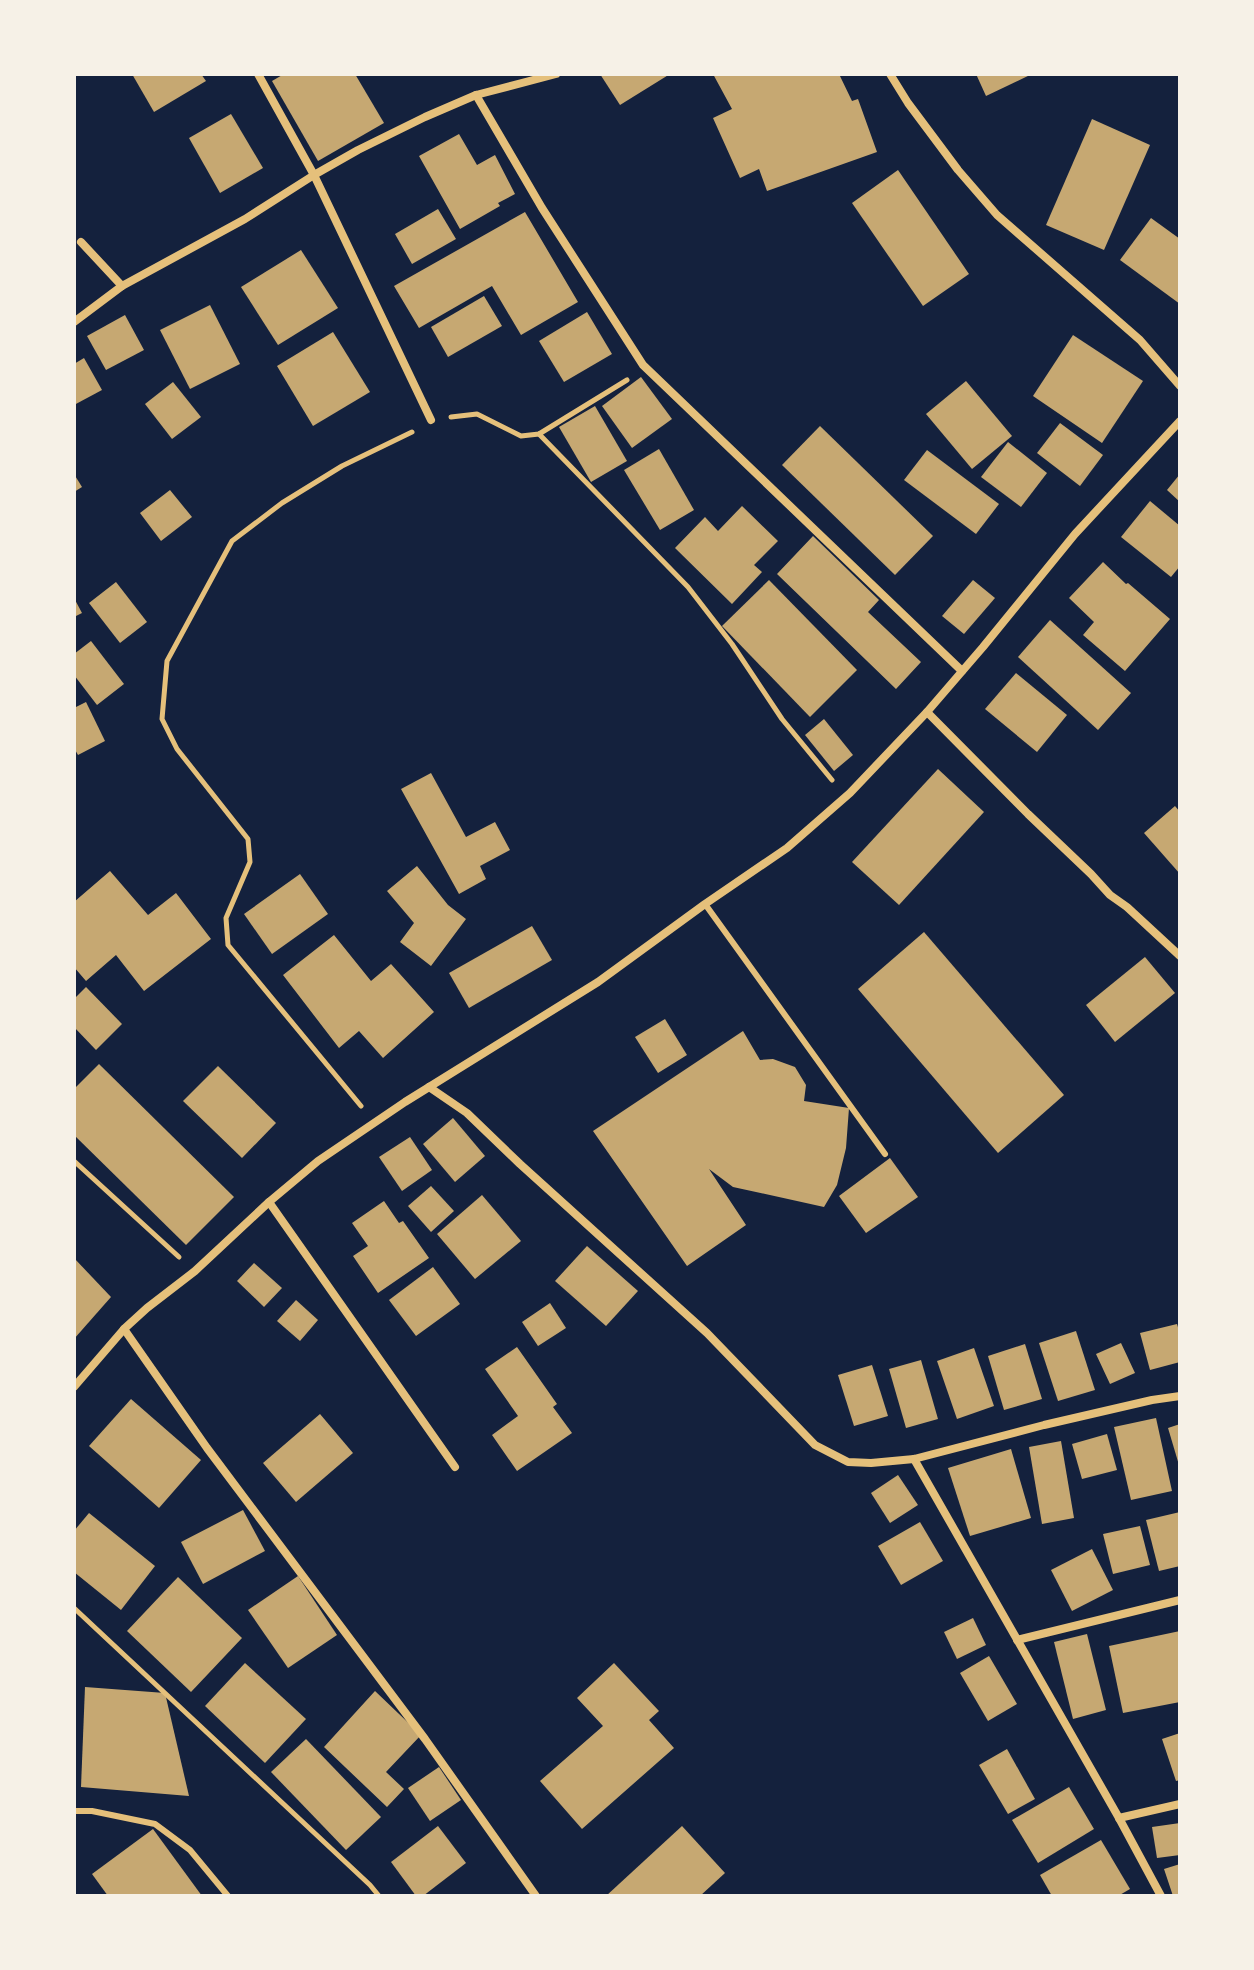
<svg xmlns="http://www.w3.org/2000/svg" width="1254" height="1970" font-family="Roboto,sans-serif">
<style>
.building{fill:#c6a872}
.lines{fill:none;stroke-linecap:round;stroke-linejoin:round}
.path{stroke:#e5c07b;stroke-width:5}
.service{stroke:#e5c07b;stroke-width:6}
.minor{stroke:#e5c07b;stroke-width:8}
</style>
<rect width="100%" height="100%" fill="#14213d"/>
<!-- building -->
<g class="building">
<polygon points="132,74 201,74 206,81 154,112"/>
<polygon points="284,74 355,74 384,123 318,161 272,81"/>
<polygon points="600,74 670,74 620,105"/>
<polygon points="713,74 839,74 852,101 858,99 877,152 767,191 759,169 740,178 713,118 732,109"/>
<polygon points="976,74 1032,74 986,96"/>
<polygon points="231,114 263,168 220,193 189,138"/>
<polygon points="1092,119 1150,145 1104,250 1046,225"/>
<polygon points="459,134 477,165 495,155 515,194 498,203 500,206 460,229 419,156"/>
<polygon points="898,170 969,274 923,306 852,203"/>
<polygon points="438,209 456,239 412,264 395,234"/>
<polygon points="525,212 578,302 521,335 492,286 419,328 394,286"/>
<polygon points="1151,218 1180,239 1180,304 1120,260"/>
<polygon points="301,250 338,308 278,345 241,287"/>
<polygon points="484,296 502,326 448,357 431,327"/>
<polygon points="210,305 240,364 190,389 160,330"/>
<polygon points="587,312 612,354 564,382 539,341"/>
<polygon points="125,315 144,350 106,370 87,336"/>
<polygon points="333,332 370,392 313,426 277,366"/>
<polygon points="1073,335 1143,381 1102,443 1033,396"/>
<polygon points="84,358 102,390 74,405 74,364"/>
<polygon points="641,377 672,419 632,448 602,406"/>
<polygon points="966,381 1012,436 972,469 926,414"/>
<polygon points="173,382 201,417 172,439 145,404"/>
<polygon points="595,406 627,461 591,482 559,427"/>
<polygon points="1060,423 1103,455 1080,486 1037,453"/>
<polygon points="820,426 933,536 895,575 782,465"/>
<polygon points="1008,442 1047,473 1021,507 981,477"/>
<polygon points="659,449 694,510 660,530 624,470"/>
<polygon points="927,450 999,504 976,534 904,480"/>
<polygon points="74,474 82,487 74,492"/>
<polygon points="1180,474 1180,502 1167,490"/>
<polygon points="170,490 192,517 161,541 140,513"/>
<polygon points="1150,501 1180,526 1180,566 1171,577 1121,537"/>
<polygon points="742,506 778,541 754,565 762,572 732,604 675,548 705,517 718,531"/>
<polygon points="813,536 879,600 868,612 921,662 896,689 777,574"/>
<polygon points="1103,562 1126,584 1128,583 1170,619 1125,671 1083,635 1094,622 1069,598"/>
<polygon points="769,580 857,670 810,717 722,626"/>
<polygon points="973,580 995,598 964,634 942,616"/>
<polygon points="116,582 147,622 120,643 89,603"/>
<polygon points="74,598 82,613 74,617"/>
<polygon points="1050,620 1131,693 1098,730 1018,657"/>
<polygon points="91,641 124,684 97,705 74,675 74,654"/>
<polygon points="1016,673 1067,715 1037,752 985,709"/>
<polygon points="86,702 105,741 78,755 74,748 74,708"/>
<polygon points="824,719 853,755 834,771 805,735"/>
<polygon points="938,769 984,812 899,905 852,862"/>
<polygon points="431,773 466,837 495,822 510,850 480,866 486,879 459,894 401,789"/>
<polygon points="1175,806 1180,812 1180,874 1144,833"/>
<polygon points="417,866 448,905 466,919 431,966 400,942 414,923 387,891"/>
<polygon points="110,871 148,915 176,893 211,939 144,991 116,955 86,981 74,967 74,902"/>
<polygon points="300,874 328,914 272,954 244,914"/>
<polygon points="532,926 552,960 469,1008 449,973"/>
<polygon points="924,932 1064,1095 998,1153 858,989"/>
<polygon points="334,935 371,981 391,964 434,1012 383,1058 359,1031 339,1048 283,975"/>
<polygon points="1145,957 1175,993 1115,1042 1086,1005"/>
<polygon points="86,987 122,1024 96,1050 74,1027 74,999"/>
<polygon points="665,1019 687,1055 658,1073 635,1037"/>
<polygon points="743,1031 760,1060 773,1059 795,1067 806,1085 804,1101 849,1108 846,1148 837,1185 824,1207 733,1187 709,1169 746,1225 687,1266 593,1131"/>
<polygon points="99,1064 234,1197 186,1245 74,1135 74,1089"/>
<polygon points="218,1066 276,1123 242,1158 183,1101"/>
<polygon points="453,1118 485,1156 455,1182 423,1144"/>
<polygon points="410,1137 432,1170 402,1191 379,1157"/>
<polygon points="890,1158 918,1197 866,1233 839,1196"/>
<polygon points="431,1186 454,1211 431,1232 408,1206"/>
<polygon points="482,1195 521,1241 475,1279 437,1234"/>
<polygon points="384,1201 399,1223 403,1221 429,1258 378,1293 353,1256 368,1246 352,1223"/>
<polygon points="587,1246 638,1291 606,1326 555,1281"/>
<polygon points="74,1258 111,1297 74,1339"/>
<polygon points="254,1263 282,1288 264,1307 237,1281"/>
<polygon points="433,1267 460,1304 416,1336 389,1300"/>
<polygon points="296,1300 318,1320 300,1341 277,1321"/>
<polygon points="550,1303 566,1328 538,1346 522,1322"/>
<polygon points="1177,1324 1180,1334 1180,1362 1150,1370 1140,1333"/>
<polygon points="1076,1331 1095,1390 1058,1401 1039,1343"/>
<polygon points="1121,1343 1135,1373 1110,1384 1096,1354"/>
<polygon points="1025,1344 1042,1399 1004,1410 988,1356"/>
<polygon points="517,1347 557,1404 553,1407 572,1433 517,1471 492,1435 518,1416 485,1369"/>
<polygon points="974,1348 994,1406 957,1419 937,1361"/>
<polygon points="921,1360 938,1419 906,1428 889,1369"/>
<polygon points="872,1365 888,1416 854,1426 838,1375"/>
<polygon points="131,1399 201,1460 159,1508 89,1446"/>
<polygon points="320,1414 353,1453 296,1502 263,1463"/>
<polygon points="1156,1418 1172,1491 1131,1500 1114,1427"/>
<polygon points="1180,1424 1180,1464 1179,1465 1168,1428"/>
<polygon points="1107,1434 1117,1470 1082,1479 1072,1444"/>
<polygon points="1061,1441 1074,1518 1042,1524 1029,1447"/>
<polygon points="1011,1449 1031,1518 970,1536 948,1468"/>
<polygon points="898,1475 918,1505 890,1523 871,1493"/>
<polygon points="243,1510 265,1551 203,1584 181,1542"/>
<polygon points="1180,1512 1180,1566 1159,1571 1146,1520"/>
<polygon points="89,1513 155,1566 121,1610 74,1572 74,1531"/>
<polygon points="920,1522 943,1561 901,1585 878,1546"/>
<polygon points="1140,1526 1150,1565 1113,1574 1103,1534"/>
<polygon points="1092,1549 1113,1590 1072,1611 1051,1570"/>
<polygon points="298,1576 337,1635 288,1668 248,1610"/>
<polygon points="178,1577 242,1638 191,1692 127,1631"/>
<polygon points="973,1618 986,1645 957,1659 944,1632"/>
<polygon points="1180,1631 1180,1702 1123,1713 1109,1646"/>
<polygon points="1087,1634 1106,1710 1073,1719 1054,1642"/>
<polygon points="989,1656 1017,1704 988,1721 960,1673"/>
<polygon points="245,1663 306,1719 265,1763 205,1706"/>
<polygon points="614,1663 659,1711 649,1720 674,1748 582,1829 540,1781 603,1726 577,1698"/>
<polygon points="85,1687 165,1693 189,1796 81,1787"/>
<polygon points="375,1691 421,1735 386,1772 404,1789 387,1807 324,1747"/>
<polygon points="1180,1733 1180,1780 1176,1781 1162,1739"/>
<polygon points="306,1739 381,1817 346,1850 271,1772"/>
<polygon points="1007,1749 1035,1799 1008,1814 979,1765"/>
<polygon points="439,1767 461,1800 430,1821 408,1788"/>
<polygon points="1069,1787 1094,1829 1038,1863 1012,1820"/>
<polygon points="1180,1823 1180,1855 1157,1858 1152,1827"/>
<polygon points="438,1826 466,1863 423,1896 416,1896 391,1862"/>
<polygon points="682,1826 725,1873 700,1896 606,1896"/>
<polygon points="153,1829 202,1896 108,1896 92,1874"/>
<polygon points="1101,1840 1130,1889 1118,1896 1052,1896 1040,1875"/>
<polygon points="1180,1864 1180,1896 1173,1896 1164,1869"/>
</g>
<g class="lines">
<!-- path -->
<g class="path">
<polyline points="451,417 477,414 521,436 539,434 627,380"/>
<polyline points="539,434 688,587 732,644 782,719 832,780"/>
<polyline points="361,1106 228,945 226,918 250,862 248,839 177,749 162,719 167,661 232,541 282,503 342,466 412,432"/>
<polyline points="74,1161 179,1257"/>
<polyline points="74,1608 370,1885 379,1896"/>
</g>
<!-- service -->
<g class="service">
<polyline points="705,904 885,1154"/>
<polyline points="74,1811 92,1811 155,1824 190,1850 228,1896"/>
</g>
<!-- minor -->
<g class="minor">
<polyline points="258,74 314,175 431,420"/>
<polyline points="890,74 908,103 958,170 997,215 1140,340 1180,386"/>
<polyline points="476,95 542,208 643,365 962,671"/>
<polyline points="81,242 122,286"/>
<polyline points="74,322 122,286 245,219 314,175 358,150 425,117 476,95 556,74"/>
<polyline points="927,712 1028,814 1091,874 1110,895 1127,907 1180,956"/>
<polyline points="429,1087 467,1113 520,1164 707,1333 815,1445 848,1462 871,1463 914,1459 1044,1425 1152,1400 1180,1396"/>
<polyline points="269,1202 455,1467"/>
<polyline points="124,1329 207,1448 425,1739 536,1896"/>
<polyline points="74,1387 124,1329 147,1308 195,1271 269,1202 318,1161 405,1102 598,982 705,904 787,848 850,793 927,712 983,647 1075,534 1180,421"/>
<polyline points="914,1459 1119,1818 1161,1896"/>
<polyline points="1017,1640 1180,1600"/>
<polyline points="1119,1818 1180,1804"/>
</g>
</g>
<!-- border -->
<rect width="1254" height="1970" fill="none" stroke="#f6f1e7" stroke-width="152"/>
</svg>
